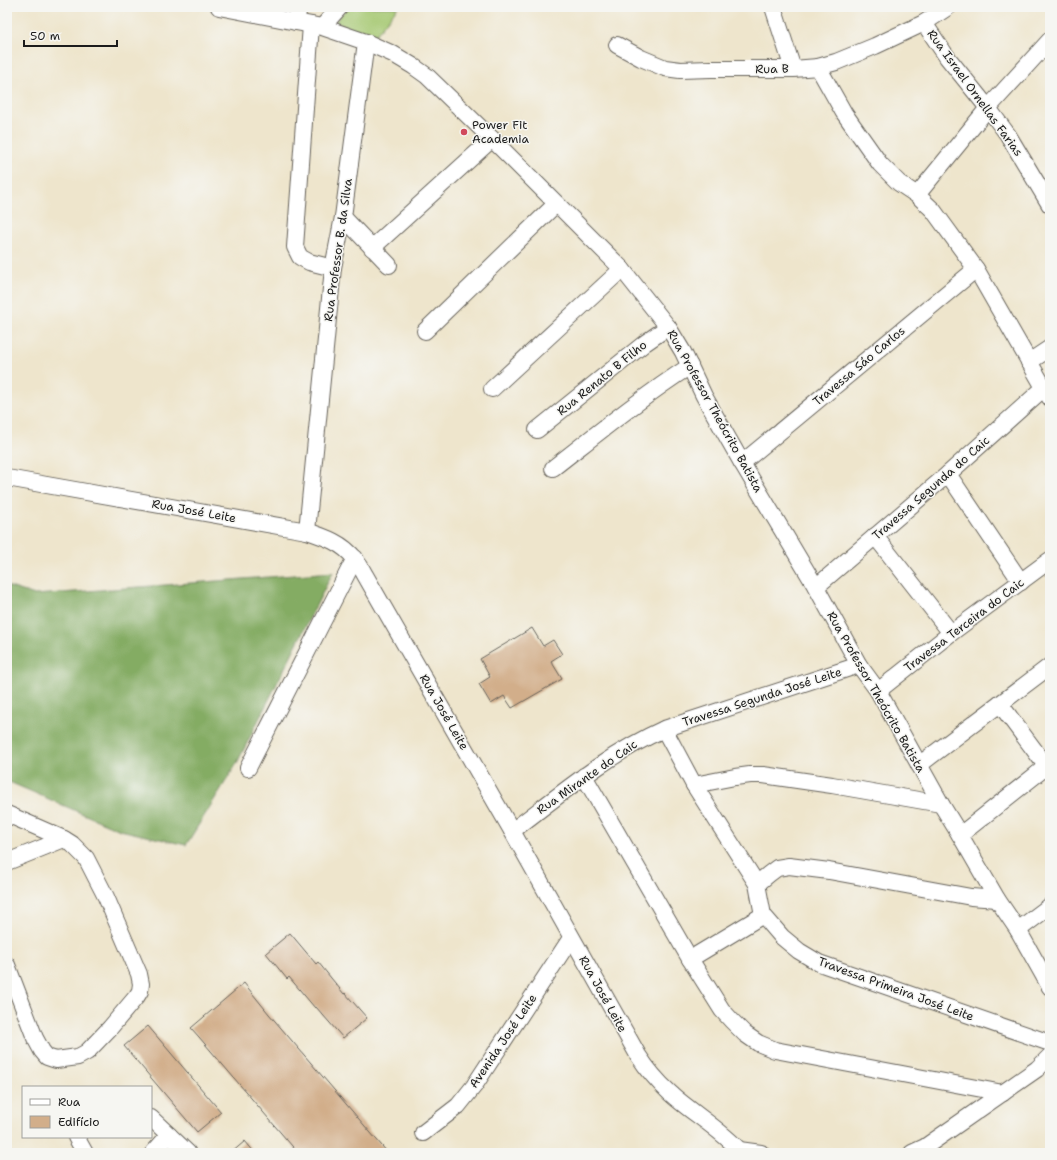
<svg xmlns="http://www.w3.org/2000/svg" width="1057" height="1160" font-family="'Shantell Sans',sans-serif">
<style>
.green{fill:#a5c871;stroke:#607246}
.forest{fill:#84ac63;stroke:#506440}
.building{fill:#d2ae8a}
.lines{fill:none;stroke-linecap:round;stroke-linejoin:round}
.minor-casing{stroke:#66625a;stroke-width:18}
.minor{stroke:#fff;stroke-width:16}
.poi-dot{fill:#d1495b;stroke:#f6f6f2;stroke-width:1.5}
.labels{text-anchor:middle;stroke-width:3;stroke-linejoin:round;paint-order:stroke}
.street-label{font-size:12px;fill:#1c1c1c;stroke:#f6f6f2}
.poi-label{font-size:12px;fill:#1c1c1c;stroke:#f6f6f2;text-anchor:start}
</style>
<rect width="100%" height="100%" fill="#f6f6f2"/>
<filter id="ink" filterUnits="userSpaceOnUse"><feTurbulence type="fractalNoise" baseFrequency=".025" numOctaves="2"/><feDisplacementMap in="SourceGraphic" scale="8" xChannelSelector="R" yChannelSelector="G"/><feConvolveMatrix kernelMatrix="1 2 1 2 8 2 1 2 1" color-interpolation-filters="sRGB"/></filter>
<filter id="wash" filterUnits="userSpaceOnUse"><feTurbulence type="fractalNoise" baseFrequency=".012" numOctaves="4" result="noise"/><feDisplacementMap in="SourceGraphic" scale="16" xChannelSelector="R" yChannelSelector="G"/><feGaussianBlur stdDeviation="0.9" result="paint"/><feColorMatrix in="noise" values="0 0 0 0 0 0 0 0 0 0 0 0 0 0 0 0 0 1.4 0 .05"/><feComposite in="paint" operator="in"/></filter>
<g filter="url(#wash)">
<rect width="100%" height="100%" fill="#eee5cc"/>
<!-- green -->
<polygon class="green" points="348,7 398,7 374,37 335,22"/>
<!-- forest -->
<polygon class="forest" points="333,572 236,765 186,845 120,830 7,781 7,586 35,595"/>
<g id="blocks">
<!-- building -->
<g class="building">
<polygon points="532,628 543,646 553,640 562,654 551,661 562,679 512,708 504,696 491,704 479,684 490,677 480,659"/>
<polygon points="290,933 316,964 318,962 344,994 345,993 367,1018 343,1038 316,1007 315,1008 289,977 287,979 266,953"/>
<polygon points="244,983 269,1014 388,1153 298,1153 199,1037 191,1028"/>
<polygon points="148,1026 221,1112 197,1132 124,1046"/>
<polygon points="245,1141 255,1153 231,1153"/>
</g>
</g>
</g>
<g filter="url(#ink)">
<use href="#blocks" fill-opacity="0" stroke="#66625a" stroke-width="1"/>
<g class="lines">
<!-- minor casing -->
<g class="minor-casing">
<g id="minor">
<polyline points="219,7 322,27 366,42 393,54 413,66 427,76 492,139 622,269 668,327 683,352 704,396 742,463 816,587 859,665 878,691 941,804 960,835 997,899 1018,930 1050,987"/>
<polyline points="773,7 793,69"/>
<polyline points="296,22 299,7"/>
<polyline points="924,23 947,57 988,108 1008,135 1050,205"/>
<polyline points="311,25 295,247 300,257 309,262 333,268"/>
<polyline points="322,27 340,7"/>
<polyline points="617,45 641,58 665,68 680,70 711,69 793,69 818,67 836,62 875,46 924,23 948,7"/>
<polyline points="818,67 844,113 880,164 899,183 917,195 933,210 976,269 1050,398"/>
<polyline points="917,195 988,108 1050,40"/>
<polyline points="343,217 389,265"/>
<polyline points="372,248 492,139"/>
<polyline points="425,331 556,204"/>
<polyline points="1029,362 1050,348"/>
<polyline points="492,389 622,269"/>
<polyline points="537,430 645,343 668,327"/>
<polyline points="742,463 976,269"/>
<path d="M553,468C598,433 642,397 690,366"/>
<polyline points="948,474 1021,582"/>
<path d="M7,478L307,531C325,537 343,543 355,559C359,564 362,569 365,575L512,831L638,1055C647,1069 658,1082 670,1093C693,1114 721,1129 742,1153"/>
<polyline points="307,531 333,268 343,217 366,42"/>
<polyline points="875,536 951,633"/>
<polyline points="816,587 948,474 1044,388"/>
<polyline points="878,691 951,633 1050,560"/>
<polyline points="664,729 694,785 757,884 763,915 782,937 799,951 819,963 1050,1043"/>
<polyline points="919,765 1050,666"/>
<polyline points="248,768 355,558"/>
<polyline points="584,776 690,959 722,1010 732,1021 745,1034 758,1043 775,1050 1003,1093"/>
<polyline points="694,785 735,777 750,775 763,775 832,785 941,804"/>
<polyline points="7,814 64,839 72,844 86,858 106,897 139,974 141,984 140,991 137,996 110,1028 87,1052 78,1057 56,1060 47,1057 42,1051 35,1038 7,965"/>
<path d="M512,831C561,794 608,754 664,729L859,665"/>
<path d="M960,835L1037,774C1041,771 1045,768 1044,763L1000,704"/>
<polyline points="7,862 64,839"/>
<polyline points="757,884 769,874 777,868 789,866 829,871 971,897 997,899"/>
<polyline points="1018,930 1050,906"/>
<polyline points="690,959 763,915"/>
<polyline points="151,1118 188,1153"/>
<polyline points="423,1133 458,1106 474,1086 571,938"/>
<polyline points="76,1137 85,1153"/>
<polyline points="739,1150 761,1153"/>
<polyline points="153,1153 169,1135"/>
<polyline points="912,1153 925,1147 1037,1069 1050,1056"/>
</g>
</g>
<!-- minor -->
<use href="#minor" class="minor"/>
</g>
</g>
<!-- markers -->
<circle class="poi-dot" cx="464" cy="132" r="4"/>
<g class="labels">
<!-- street labels -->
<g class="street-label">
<text transform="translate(772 69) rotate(-1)" y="4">Rua B</text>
<text transform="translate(975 93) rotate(54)" y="4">Rua Israel Ornellas Farias</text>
<text transform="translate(338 250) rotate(-82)" y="4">Rua Professor B. da Silva</text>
<text transform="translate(859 366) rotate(-40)" y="4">Travessa Sáo Carlos</text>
<text transform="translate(602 378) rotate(-39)" y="4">Rua Renato B Filho</text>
<text transform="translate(715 411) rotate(61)" y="4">Rua Professor Theócrito Batista</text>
<text transform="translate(931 488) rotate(-41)" y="4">Travessa Segunda do Caic</text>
<text transform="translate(194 511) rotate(10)" y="4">Rua José Leite</text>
<text transform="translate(964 625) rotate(-37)" y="4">Travessa Terceira do Caic</text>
<text transform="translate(876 692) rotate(60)" y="4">Rua Professor Theócrito Batista</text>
<text transform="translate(762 697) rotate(-18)" y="4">Travessa Segunda José Leite</text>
<text transform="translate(444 712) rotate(60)" y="4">Rua José Leite</text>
<text transform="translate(587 777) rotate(-35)" y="4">Rua Mirante do Caic</text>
<text transform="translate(896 989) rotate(20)" y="4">Travessa Primeira José Leite</text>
<text transform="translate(603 994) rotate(61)" y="4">Rua José Leite</text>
<text transform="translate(503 1041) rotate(-56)" y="4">Avenida José Leite</text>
</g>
<!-- poi labels -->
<g class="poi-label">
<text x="472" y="129">Power Fit<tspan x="472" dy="14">Academia</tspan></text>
</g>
</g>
<!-- margin -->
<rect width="1057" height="1160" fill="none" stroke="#f6f6f2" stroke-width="24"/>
<!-- legend -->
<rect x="22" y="1086" width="130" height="52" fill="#f6f6f2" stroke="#9f9f9c"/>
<rect x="30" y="1099" width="20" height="6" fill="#ffffff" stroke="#9f9f9c"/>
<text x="58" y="1106" font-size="12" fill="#1c1c1c">Rua</text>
<rect x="30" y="1116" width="20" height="12" fill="#d2ae8a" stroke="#9f9f9c"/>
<text x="58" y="1126" font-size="12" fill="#1c1c1c">Edifício</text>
<!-- scale -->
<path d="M24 40v6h93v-6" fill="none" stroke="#1c1c1c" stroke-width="2"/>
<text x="30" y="40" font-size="12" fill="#1c1c1c" stroke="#f6f6f2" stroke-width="3" paint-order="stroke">50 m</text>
</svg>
